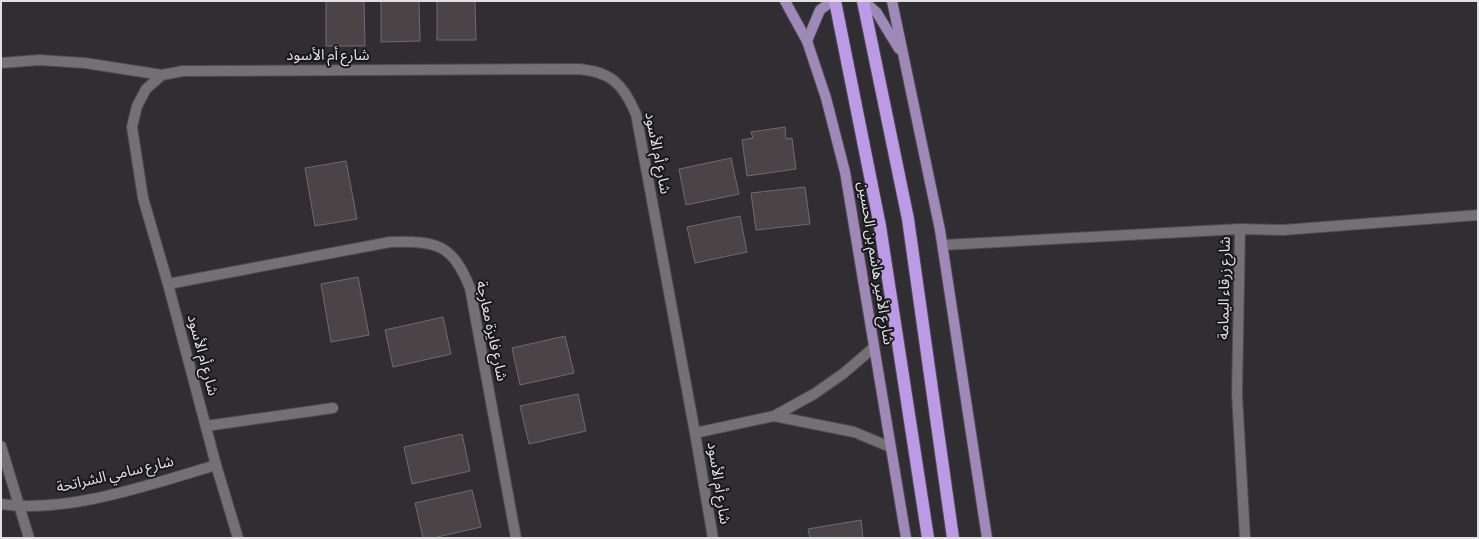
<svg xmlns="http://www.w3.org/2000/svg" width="1479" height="539" font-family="'Alegreya Sans','Noto Sans Arabic',sans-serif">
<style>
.building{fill:#4a4446;stroke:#716a6d}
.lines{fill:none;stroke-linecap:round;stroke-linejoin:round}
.minor-casing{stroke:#4c4b4f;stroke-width:12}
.major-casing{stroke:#4c4b4f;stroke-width:12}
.highway-casing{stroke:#4c4b4f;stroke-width:14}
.minor{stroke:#737076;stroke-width:10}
.major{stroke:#9f89b9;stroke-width:10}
.highway{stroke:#bd9ae5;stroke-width:12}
.labels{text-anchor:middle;stroke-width:4;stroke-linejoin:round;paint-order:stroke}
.street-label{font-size:15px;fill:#e1e0e3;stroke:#181719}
</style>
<rect width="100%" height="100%" fill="#302e33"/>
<!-- building -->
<g class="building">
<polygon points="326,1 364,1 365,46 326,46"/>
<polygon points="381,1 419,1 420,41 381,42"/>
<polygon points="437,1 475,1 476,40 437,40"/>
<polygon points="785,127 786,139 792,138 796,169 747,176 742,140 753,138 751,132"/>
<polygon points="731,158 739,194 686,205 679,169"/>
<polygon points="346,161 357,219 315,226 305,168"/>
<polygon points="805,187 810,224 756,230 751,193"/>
<polygon points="740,216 747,252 695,263 687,227"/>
<polygon points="358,277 369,335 331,342 321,284"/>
<polygon points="443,317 451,354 393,367 385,330"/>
<polygon points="565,336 574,373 520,385 512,348"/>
<polygon points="578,394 586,431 529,444 520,406"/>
<polygon points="462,434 470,471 412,484 404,447"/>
<polygon points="472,490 481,527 433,538 423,538 415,503"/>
<polygon points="861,520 863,538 810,538 808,529"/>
</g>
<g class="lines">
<!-- minor casing -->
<g class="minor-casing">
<g id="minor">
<polyline points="1,63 39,60 85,63 162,75"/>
<polyline points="943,245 1240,229"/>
<path d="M168,284L390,242C436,241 452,243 470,288L516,538"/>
<polyline points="774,416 854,432 890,447"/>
<polyline points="206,426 333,408"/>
<polyline points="695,433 774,416 814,394 844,373 873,348"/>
<polyline points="1,446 29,538"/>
<path d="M1,504C67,514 152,484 216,465"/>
<path d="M238,538L216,465L168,284L143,198L132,127L137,106L146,89L162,75L183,71L577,69C611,71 623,84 636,114L695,433L713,538"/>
<polyline points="1245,538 1237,394 1240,229 1283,230 1478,215"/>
</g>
</g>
<!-- major casing -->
<g class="major-casing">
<g id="major">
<polyline points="785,1 807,41 826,98 845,172 906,538"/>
<polyline points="864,1 877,13 899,49"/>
<polyline points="892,1 940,230 987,538"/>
<polyline points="807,41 820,10 832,1"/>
</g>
</g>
<!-- highway casing -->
<g class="highway-casing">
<g id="highway">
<polyline points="835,1 880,226 928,538"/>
<polyline points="863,1 908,219 953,538"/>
</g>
</g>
<!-- minor -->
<use href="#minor" class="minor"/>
<!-- major -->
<use href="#major" class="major"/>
<!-- highway -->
<use href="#highway" class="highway"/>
</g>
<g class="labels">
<!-- street labels -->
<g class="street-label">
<text x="328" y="60">شارع أم الأسود</text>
<text transform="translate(658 153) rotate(79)" y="5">شارع أم الأسود</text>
<text transform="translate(876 263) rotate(81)" y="5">شارع الأمير هاشم بن الحسين</text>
<text transform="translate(1224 288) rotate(-89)" y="5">شارع زرقاء اليمامة</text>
<text transform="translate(492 331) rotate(78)" y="5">شارع فايزة معارجة</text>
<text transform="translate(203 355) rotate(75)" y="5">شارع أم الأسود</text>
<text transform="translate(115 474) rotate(-13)" y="5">شارع سامي الشراتحة</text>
<text transform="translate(719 483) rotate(81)" y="5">شارع أم الأسود</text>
</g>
</g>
<!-- border -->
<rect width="1479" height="539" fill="none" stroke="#e1e0e3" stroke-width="4"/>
</svg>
